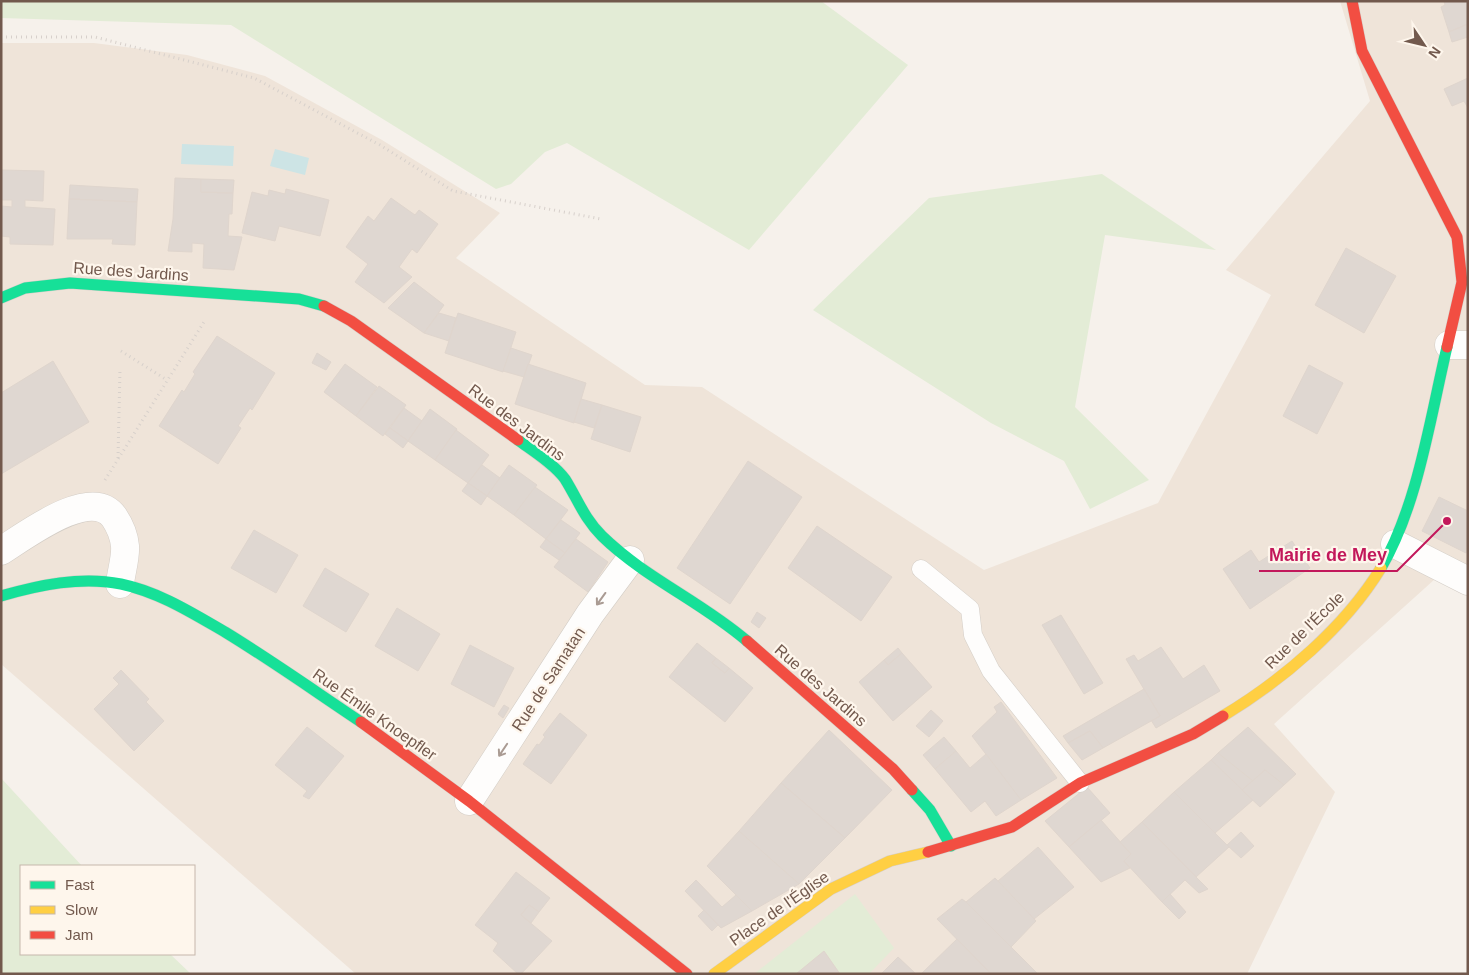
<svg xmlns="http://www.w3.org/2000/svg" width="1469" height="975" font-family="Helvetica,sans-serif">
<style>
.residential{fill:#efe4d9}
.green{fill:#e3ecd6}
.water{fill:#cde4e5}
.building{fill:#dfd7d1;stroke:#dfd5cd}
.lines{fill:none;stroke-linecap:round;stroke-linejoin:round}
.lane-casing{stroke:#d3cdc6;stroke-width:19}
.street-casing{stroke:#d3cdc6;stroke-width:29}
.fast-casing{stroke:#d5cec8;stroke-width:12}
.slow-casing{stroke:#d5cec8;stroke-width:12}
.jam-casing{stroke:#d5cec8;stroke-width:12}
.path{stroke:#d7d0cb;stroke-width:3;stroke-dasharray:1 4;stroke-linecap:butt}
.lane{stroke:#fefdfc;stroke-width:18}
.street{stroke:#fefdfc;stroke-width:28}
.fast{stroke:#16e098;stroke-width:11}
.slow{stroke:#ffcf43;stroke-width:11}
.jam{stroke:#f24e42;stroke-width:11}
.oneway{stroke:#aa9b93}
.labels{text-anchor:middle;stroke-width:4.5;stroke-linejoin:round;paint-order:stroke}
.street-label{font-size:16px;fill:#72594d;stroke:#fef6ec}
.leader{fill:none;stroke:#c2185b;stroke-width:2}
.callout-dot{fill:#c2185b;stroke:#fef6ec;stroke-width:2}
.callout-label{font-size:18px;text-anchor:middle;font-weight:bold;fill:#c2185b;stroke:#fef6ec;stroke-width:4.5;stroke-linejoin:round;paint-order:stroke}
</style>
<rect width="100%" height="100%" fill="#f6f1eb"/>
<!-- residential -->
<polygon class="residential" points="1340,1 1468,1 1468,597 1466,592 1435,579 1274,724 1335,792 1247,974 356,974 1,664 1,43 94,43 187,55 265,76 382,140 500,213 456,258 645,385 702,387 984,570 1158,503 1271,295 1226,270 1370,101"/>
<!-- green -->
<g class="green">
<polygon points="1,1 821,1 908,65 749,250 567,143 545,152 511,184 496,189 231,25 1,18"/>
<polygon points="1102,174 1216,250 1105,235 1075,407 1149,480 1090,509 1064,461 991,423 813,310 929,198"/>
<polygon points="1,778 82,866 21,866 21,954 170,954 191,974 1,974"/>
<polygon points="855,894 894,948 869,974 754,974"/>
</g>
<!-- water -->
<g class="water">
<polygon points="182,144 234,146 233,166 181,164"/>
<polygon points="275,149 309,158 305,175 270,166"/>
</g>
<!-- building -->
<g class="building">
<polygon points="1444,1 1468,1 1468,24 1449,32 1441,7 1445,5"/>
<polygon points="1468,24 1468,37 1452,42 1449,32"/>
<polygon points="1468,78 1468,108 1464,101 1452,106 1444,89"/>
<polygon points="1,170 44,171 43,201 25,200 25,207 55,209 53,245 10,244 10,237 1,236 1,206 12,207 12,200 1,200"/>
<polygon points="175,178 201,179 201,192 233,193 232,214 229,214 228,236 242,237 234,270 203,268 204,244 192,243 192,252 168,251 173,219"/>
<polygon points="201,179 234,180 233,193 201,192"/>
<polygon points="70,185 138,189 137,202 69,199"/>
<polygon points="286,189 329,200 320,236 279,226 275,241 242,233 252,192 268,196 269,190 285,194"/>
<polygon points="391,198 415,215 419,210 438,224 417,253 412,249 399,267 412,277 384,303 355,282 368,264 346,247 368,216 374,221"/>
<polygon points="69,199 137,202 135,245 112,244 113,239 67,239"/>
<polygon points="1346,248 1396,276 1364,333 1315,305"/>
<polygon points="414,282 444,305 424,333 388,308"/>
<polygon points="439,313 456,318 449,341 424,333"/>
<polygon points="458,313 516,332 503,372 445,353"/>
<polygon points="217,336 275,373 252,410 250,408 238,426 241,428 218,464 159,426 182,390 184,392 195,374 193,372"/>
<polygon points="511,348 532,355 524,377 503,371"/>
<polygon points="317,353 331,362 326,370 312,363"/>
<polygon points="53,361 89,422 1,474 1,393"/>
<polygon points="345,364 377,387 356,416 324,392"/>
<polygon points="528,364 586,383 574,423 515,404"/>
<polygon points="1309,365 1343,383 1317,434 1283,416"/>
<polygon points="379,386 406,405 383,436 356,416"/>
<polygon points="581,399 602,405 594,428 574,422"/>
<polygon points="602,405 641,417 630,452 591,439"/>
<polygon points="404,408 422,421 408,441 390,428"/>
<polygon points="430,409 457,429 435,460 408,441"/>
<polygon points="390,428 408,441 403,448 385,434"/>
<polygon points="456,430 489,455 468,483 435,460"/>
<polygon points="748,461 802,497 730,604 677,568"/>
<polygon points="482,465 500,478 487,496 468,483"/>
<polygon points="509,465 537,485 514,515 487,496"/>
<polygon points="468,483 487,496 481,505 462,491"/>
<polygon points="535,487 568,510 546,539 514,515"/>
<polygon points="1439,497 1468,511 1466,553 1422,531"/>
<polygon points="561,520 580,533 565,553 546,539"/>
<polygon points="817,526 892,577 861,621 788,568"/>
<polygon points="254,530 298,555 276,593 231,568"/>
<polygon points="546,539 565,553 559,560 540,547"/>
<polygon points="576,539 608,562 588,592 554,567"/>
<polygon points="1292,541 1310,568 1250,609 1223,569 1251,550 1259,562"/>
<polygon points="325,568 369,594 346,632 303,606"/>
<polygon points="397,608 440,634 418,671 375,646"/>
<polygon points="757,612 766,618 759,628 751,622"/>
<polygon points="1061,615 1103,683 1084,694 1042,625"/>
<polygon points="697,643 716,658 712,663 725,673 729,668 753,688 725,722 669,677"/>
<polygon points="470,645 514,668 494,707 451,684"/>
<polygon points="1161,647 1183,679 1204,665 1220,691 1156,728 1151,720 1160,716 1126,659 1134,655 1138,661"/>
<polygon points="898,648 902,653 888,665 884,660"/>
<polygon points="902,653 932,687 893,721 859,682 884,660 888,665"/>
<polygon points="716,658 729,668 725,673 712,663"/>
<polygon points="121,670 149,699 146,702 164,721 134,751 94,709 119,684 113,678"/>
<polygon points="1144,689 1160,716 1103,748 1090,731 1068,743 1063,736"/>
<polygon points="1001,702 1057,778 1021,800 972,736 997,712 994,707"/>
<polygon points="504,705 509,708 503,718 498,714"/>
<polygon points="931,710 943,721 929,737 916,726"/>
<polygon points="560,713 587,735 551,784 523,764 537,744 539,745 545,737 543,735"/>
<polygon points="307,727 344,756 309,799 303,796 307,791 275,765"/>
<polygon points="1248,727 1296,774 1284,785 1265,770 1253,781 1218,753"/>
<polygon points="829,730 892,790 845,838 781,783"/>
<polygon points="1090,731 1103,748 1082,760 1068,743"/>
<polygon points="944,737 956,751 935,769 923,755"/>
<polygon points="956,751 970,768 986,754 1021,800 996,816 985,801 971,812 935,769"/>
<polygon points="1218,753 1253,781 1242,790 1211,760"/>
<polygon points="1211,760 1253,800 1215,833 1174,792"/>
<polygon points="1265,770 1284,785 1260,807 1242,790"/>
<polygon points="781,783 845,838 799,884 739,831"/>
<polygon points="1087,787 1110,813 1069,847 1045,821"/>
<polygon points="1174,792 1229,847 1196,877 1142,822"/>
<polygon points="1101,820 1131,854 1124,861 1130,868 1101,882 1069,847"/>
<polygon points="1142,822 1196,877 1208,889 1199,893 1185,880 1162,902 1124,861 1131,854 1120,842"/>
<polygon points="739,831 799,884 752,911 707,866"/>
<polygon points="1241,832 1254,846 1241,858 1227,845"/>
<polygon points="1038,847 1074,887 1034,919 998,881"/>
<polygon points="516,872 550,898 539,912 529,905 521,915 552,941 521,974 518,974 493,951 498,943 475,925"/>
<polygon points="995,878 1036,921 1011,947 966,902"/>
<polygon points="696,880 722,907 736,895 752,911 721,928 685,891"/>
<polygon points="1170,894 1186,912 1179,919 1162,902"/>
<polygon points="962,899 966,902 1038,974 991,974 937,919"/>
<polygon points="529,905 539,912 531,923 521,915"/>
<polygon points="704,910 718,925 712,931 698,916"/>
<polygon points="957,939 991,974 921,974"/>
<polygon points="824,951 840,974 796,974"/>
<polygon points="898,957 915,973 881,974"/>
</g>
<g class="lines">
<!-- lane casing -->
<g class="lane-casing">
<polyline id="lane" points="921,569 970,609 973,635 991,671 1080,783"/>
</g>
<!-- street casing -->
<g class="street-casing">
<g id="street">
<polyline points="1449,345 1468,345"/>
<polyline points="1395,544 1468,581"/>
<path d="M1,551C25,536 91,485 114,517C120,526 124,535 125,546C126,558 121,572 120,584"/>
<polyline points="469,801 590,614 630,560"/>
</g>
</g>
<!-- fast casing -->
<g class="fast-casing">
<g id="fast">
<polyline points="1,298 25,288 70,283 299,299 324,306"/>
<path d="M518,440C533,451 554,464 565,479C578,500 584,518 602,536C645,578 702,602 747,641"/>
<path d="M1381,568C1418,505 1430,418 1447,347"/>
<path d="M1,596C39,585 81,576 121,584C159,592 192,613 225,632C271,660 316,692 361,722"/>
<polyline points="912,790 930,810 951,846"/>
</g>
</g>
<!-- slow casing -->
<g class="slow-casing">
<g id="slow">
<path d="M1223,716C1283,680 1345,627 1381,568"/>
<polyline points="714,974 831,889 890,861 928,852"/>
</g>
</g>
<!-- jam casing -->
<g class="jam-casing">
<g id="jam">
<polyline points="1352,1 1362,51 1457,237 1462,282 1447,347"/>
<polyline points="324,306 351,321 518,440"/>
<polyline points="747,641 893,769 912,790"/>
<polyline points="361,722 469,801 687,974"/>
<polyline points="928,852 1012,827 1080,783 1193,734 1223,716"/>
</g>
</g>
<!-- path -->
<g class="path">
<polyline points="1,37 95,37 254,78 380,145 453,191 601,219"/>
<polyline points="121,351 167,380"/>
<polyline points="118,458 120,369"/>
<polyline points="105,480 204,322"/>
</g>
<!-- lane -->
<use href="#lane" class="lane"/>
<!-- street -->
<use href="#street" class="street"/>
<!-- fast -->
<use href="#fast" class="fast"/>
<!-- slow -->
<use href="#slow" class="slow"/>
<!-- jam -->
<use href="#jam" class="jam"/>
</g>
<!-- one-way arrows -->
<defs><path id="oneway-shaft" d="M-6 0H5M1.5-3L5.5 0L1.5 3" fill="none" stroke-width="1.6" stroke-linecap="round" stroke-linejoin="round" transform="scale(1.25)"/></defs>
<g class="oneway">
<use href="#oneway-shaft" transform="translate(601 599) rotate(126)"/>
<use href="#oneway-shaft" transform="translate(503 750) rotate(124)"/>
</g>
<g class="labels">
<!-- street labels -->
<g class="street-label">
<text transform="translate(131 271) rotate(4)" y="6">Rue des Jardins</text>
<text transform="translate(517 422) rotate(37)" y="6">Rue des Jardins</text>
<text transform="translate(1304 630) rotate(-44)" y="6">Rue de l'École</text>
<text transform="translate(548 679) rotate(-57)" y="6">Rue de Samatan</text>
<text transform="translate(821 685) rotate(41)" y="6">Rue des Jardins</text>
<text transform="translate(375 714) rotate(35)" y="6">Rue Émile Knoepfler</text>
<text transform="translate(779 908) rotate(-35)" y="6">Place de l'Église</text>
</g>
</g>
<!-- callouts -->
<path class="leader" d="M1447 521L1397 571H1259"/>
<circle class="callout-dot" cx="1447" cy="521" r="5"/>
<g class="callout-label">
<text x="1328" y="561">Mairie de Mey</text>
</g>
<!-- border -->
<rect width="1469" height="975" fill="none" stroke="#72594d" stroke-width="5"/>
<!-- legend -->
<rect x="20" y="865" width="175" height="90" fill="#fef6ec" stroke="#c6b7ac"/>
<rect x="30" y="881" width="25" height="8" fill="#16e098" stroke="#c6b7ac"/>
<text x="65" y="890" font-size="15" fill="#72594d">Fast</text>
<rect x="30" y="906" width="25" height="8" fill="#ffcf43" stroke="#c6b7ac"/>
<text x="65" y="915" font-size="15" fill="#72594d">Slow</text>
<rect x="30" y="931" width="25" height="8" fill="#f24e42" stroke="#c6b7ac"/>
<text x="65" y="940" font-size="15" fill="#72594d">Jam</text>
<!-- north arrow -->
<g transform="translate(1424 45) rotate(125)" stroke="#fef6ec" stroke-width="4" paint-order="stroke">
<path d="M0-4L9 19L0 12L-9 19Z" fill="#72594d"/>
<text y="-8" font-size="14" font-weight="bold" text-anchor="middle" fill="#72594d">N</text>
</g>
</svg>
